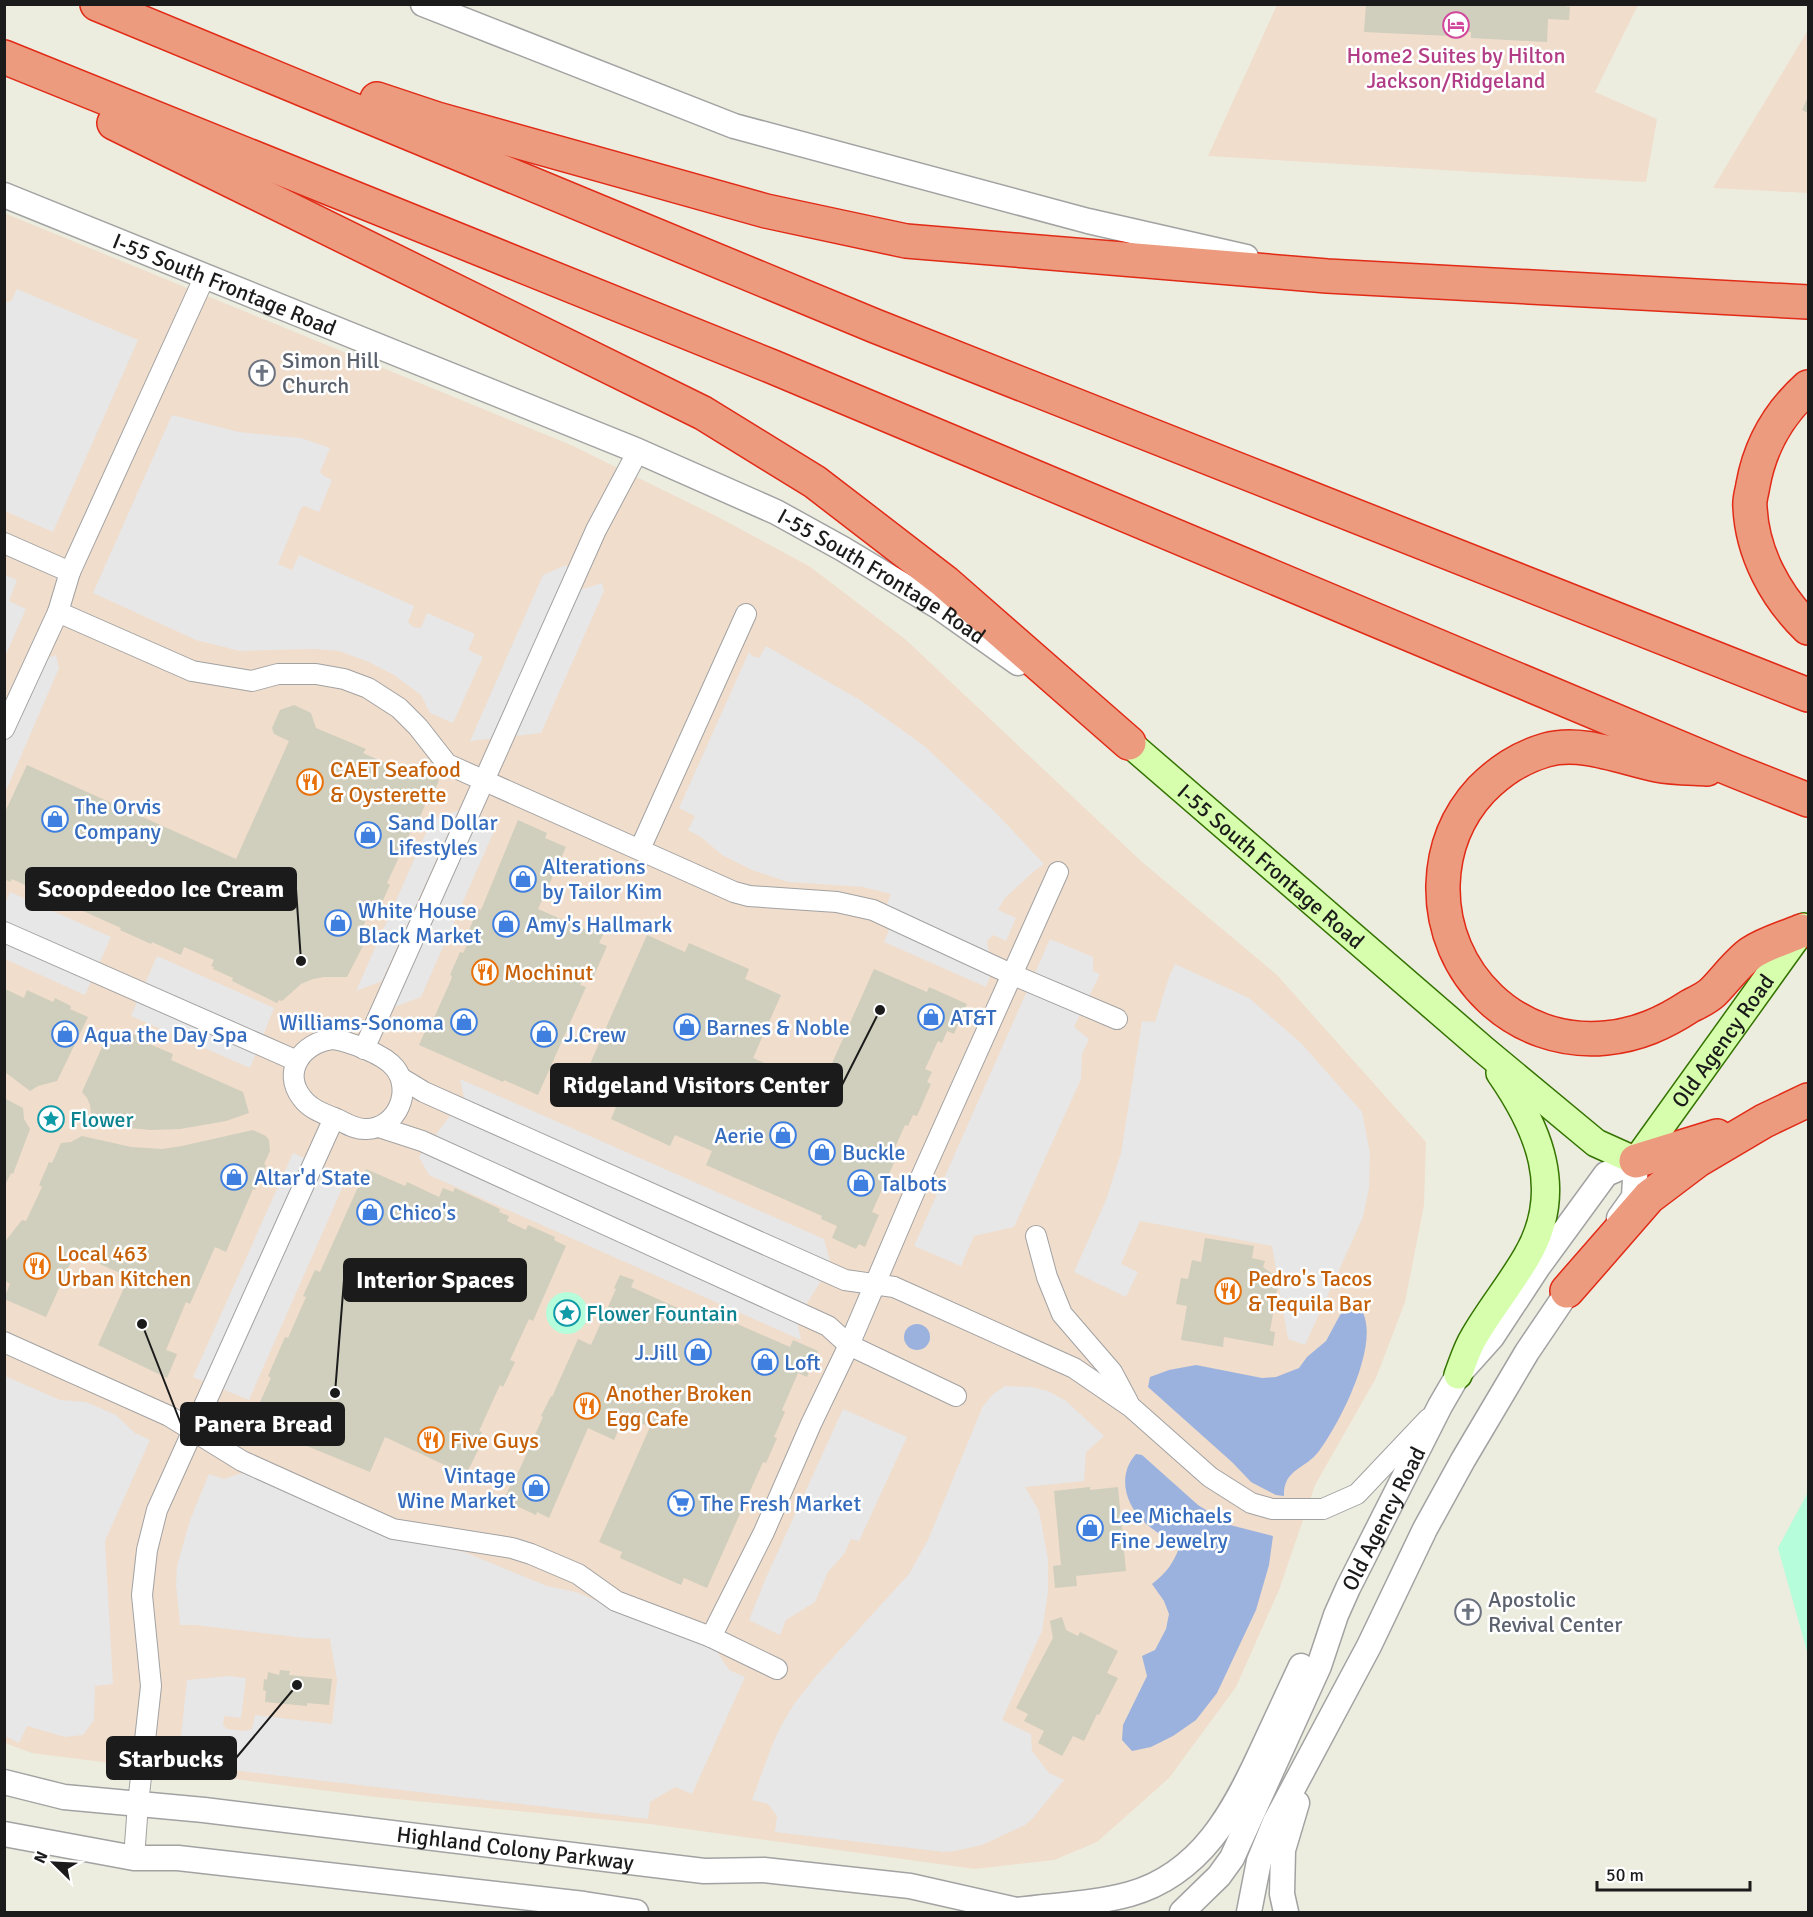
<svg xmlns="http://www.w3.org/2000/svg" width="1813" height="1917" font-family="Signika,sans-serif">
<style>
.commercial{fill:#f0ddcc}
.park{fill:#b6fddb}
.parking{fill:#e7e7e7}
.water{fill:#9bb2df}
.building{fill:#d0cebc}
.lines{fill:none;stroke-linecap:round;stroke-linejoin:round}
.minor-casing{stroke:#a2a2a2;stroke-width:22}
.tertiary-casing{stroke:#a2a2a2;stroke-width:27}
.secondary-casing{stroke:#347300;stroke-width:30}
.motorway-casing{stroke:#e12b17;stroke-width:36}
.minor{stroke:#fff;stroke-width:20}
.tertiary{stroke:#fff;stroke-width:24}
.secondary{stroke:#d6feac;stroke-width:27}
.motorway{stroke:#ec9b7f;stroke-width:33}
.labels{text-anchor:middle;stroke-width:5;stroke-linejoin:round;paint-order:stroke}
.hotel-label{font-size:22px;fill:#b23c85;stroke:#fff}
.street-label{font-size:22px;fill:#1b1b1b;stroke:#fff}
.worship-label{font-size:22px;fill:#5b616d;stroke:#fff;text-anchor:start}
.food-label{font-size:22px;fill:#c56008;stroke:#fff;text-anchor:start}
.shop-label{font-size:22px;fill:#366cbe;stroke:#fff;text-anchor:start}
.culture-label{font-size:22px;fill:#0d838f;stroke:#fff;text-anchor:start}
.leader{fill:none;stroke:#1b1b1b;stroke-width:2}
.callout-dot{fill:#1b1b1b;stroke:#fff;stroke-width:2}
.callout{fill:#1b1b1b;stroke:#1b1b1b;stroke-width:2}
.callout-label{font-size:24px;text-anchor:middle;font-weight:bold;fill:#fff}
</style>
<rect width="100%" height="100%" fill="#eceddf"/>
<!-- commercial -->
<g class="commercial">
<polygon points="1277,5 1638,5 1595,92 1657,119 1646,182 1208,156"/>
<polygon points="1808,30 1808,193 1713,188"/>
<polygon points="4,213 571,445 718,517 809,566 905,639 1142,862 1277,975 1426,1142 1424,1205 1405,1302 1376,1378 1315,1485 1279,1590 1236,1687 1169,1778 1097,1842 1054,1860 975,1869 650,1824 376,1797 32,1753 5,1743"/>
</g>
<!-- park -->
<g class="park">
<circle cx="567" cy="1313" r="21"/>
<polygon points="1808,1492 1808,1655 1778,1548"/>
</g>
<!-- parking -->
<g class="parking">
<polygon points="17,289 138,340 53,532 5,511 5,303 11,301"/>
<polygon points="172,415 239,432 301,438 330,448 320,472 324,476 332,480 319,512 304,506 301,508 278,564 292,570 299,555 414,606 408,622 413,627 421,628 427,613 475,634 468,650 483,657 453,723 430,713 421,695 394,675 369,662 339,651 314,649 240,651 196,640 93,593"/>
<polygon points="566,565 583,589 602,583 604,591 541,733 470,741 543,575"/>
<polygon points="5,575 17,580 9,601 26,609 5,657"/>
<polygon points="766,646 860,700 923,745 997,814 1044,864 1033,872 1004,899 998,910 1016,918 1006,941 993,935 987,941 992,971 986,987 884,942 889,930 887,926 880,922 891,894 863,887 788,882 752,870 722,855 701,837 688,830 695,816 679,808 749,652 752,656 759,658"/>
<polygon points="56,655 59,668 5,793 5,742 41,660"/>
<polygon points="458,811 382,981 356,991 432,819"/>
<polygon points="499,820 421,997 394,1007 475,825"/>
<polygon points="10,892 111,937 85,995 5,959 5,903"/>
<polygon points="1050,939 1093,957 1093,971 1100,974 1074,1027 1089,1039 1082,1054 1081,1079 1014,1227 974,1236 961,1266 914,1246"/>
<polygon points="157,956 274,1008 250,1068 131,1016"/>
<polygon points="1175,964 1249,998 1301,1043 1362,1112 1370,1153 1369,1188 1363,1217 1305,1345 1288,1339 1272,1246 1140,1221 1121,1264 1138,1272 1126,1297 1074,1272 1106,1200 1121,1153 1142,1021 1155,1022 1169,977"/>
<polygon points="460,1079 824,1239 831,1265 797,1319 801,1340 429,1175 419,1157 464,1097"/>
<polygon points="293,1153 347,1177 249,1400 193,1377"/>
<polygon points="5,1376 60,1400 86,1402 116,1415 135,1433 150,1440 105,1541 113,1684 95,1686 94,1720 83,1735 65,1737 27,1726 19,1743 5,1736"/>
<polygon points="1005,1386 1031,1387 1048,1391 1066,1401 1104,1436 1086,1452 1084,1481 1025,1487 1039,1511 1048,1559 1048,1592 1042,1631 1002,1720 1031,1734 1032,1751 1049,1773 1064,1780 1033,1818 1025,1825 982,1845 955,1851 944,1852 775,1832 777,1816 768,1804 752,1800 773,1743 782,1724 794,1704 816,1676 909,1574 928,1540 982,1408 992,1395"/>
<polygon points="843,1409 907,1437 859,1541 851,1539 844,1554 828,1572 815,1602 786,1620 780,1635 749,1620 765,1580"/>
<polygon points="254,1469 407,1538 464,1552 547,1586 576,1592 631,1615 711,1642 729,1670 745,1677 692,1794 675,1787 650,1802 648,1819 239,1771 199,1764 201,1749 180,1746 187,1680 229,1676 246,1678 241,1718 224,1716 223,1725 227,1729 243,1731 252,1729 255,1715 332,1724 337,1680 330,1639 304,1638 196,1625 180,1625 176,1584 177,1566 190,1520 209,1474 224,1479"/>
</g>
<!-- water -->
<g class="water">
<path d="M1351,1307L1363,1313C1379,1346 1340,1423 1319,1451C1306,1469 1283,1469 1284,1496L1276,1495L1251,1482L1233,1463L1148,1387L1150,1377L1169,1370L1196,1365L1262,1378L1276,1377L1299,1368L1307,1357L1326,1341L1340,1315L1345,1309Z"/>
<circle cx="917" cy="1337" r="13"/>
<path d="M1136,1454L1142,1455L1198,1505L1230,1525L1273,1536L1269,1565L1256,1610L1217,1693L1196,1720L1173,1736L1151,1747L1132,1751L1122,1740L1123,1725L1147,1676L1142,1656L1155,1650L1166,1629L1169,1614L1164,1601L1152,1584C1166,1573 1173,1564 1179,1548C1168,1539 1155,1532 1144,1522C1125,1504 1117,1475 1136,1454Z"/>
</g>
<!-- building -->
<g class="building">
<polygon points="1366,4 1552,4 1570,7 1569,20 1548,19 1547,42 1471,38 1471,32 1450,31 1450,36 1364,32"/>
<polygon points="1808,97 1808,113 1802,110"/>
<polygon points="294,705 311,713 316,728 366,749 363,753 405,772 412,774 414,769 439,780 429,805 426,803 415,828 413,827 387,883 390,885 377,913 370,910 359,936 366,940 347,977 324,977 313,979 301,984 282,1001 279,1000 277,1003 232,981 233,978 213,969 214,967 211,966 214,960 184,947 181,955 152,942 151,944 120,930 121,928 12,879 10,882 4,879 4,814 27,765 236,859 289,741 274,734 272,728 280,710"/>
<polygon points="518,820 547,833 545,838 566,847 538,909 593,933 595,929 604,933 599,943 607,946 593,978 590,977 588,980 583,978 580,985 586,987 538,1095 504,1080 503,1082 419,1045 429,1022 431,1023 433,1020 451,980 452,976 450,975 460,952 463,953 468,943 464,942 478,909 481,910"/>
<polygon points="647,935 685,952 689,943 749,969 745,979 781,995 753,1058 821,1088 874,969 927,992 929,987 967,1004 954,1034 947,1031 942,1043 938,1041 925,1069 932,1072 927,1082 931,1084 917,1116 913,1115 908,1126 905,1125 893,1152 898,1154 872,1212 879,1215 865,1247 859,1244 856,1249 832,1238 837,1226 821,1219 822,1216 706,1165 712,1151 675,1135 670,1146 611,1119 616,1107 578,1091"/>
<polygon points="5,989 24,998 27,990 53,1002 55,998 71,1006 70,1009 88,1017 57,1081 38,1086 30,1091 5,1072"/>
<polygon points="129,1032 148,1041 147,1043 173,1054 171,1060 243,1092 249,1113 226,1121 180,1129 151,1130 130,1128 92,1120 90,1105 87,1098 82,1092 107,1036 124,1043"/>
<polygon points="4,1098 23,1108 24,1119 30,1129 13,1174 11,1173 4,1187"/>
<polygon points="253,1130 266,1136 269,1140 270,1151 264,1164 266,1165 255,1190 253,1189 226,1252 215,1247 190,1304 186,1302 166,1350 177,1354 167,1378 98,1345 129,1277 75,1253 46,1317 4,1299 10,1284 4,1280 4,1243 22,1220 26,1221 42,1187 39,1185 49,1162 52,1163 61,1143 71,1142 82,1136 131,1147 162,1149 182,1146"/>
<polygon points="366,1169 405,1186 407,1182 439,1197 443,1188 453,1192 455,1188 500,1209 499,1212 509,1216 507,1221 526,1230 528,1225 555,1237 554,1240 566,1246 533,1321 529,1319 510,1360 515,1362 503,1387 500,1385 479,1431 482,1432 475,1449 478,1450 466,1475 385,1437 370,1472 290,1439 293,1432 289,1430 287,1435 252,1419 271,1378 268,1376 285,1337 288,1338 306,1297 303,1296 315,1270 320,1272"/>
<polygon points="1205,1238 1254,1246 1252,1258 1265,1261 1263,1267 1279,1279 1270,1331 1275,1332 1273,1346 1224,1337 1223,1347 1181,1340 1187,1306 1176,1304 1181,1278 1188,1279 1192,1260 1201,1262"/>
<polygon points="620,1275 634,1280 631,1287 691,1314 693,1308 734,1326 735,1323 790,1347 793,1340 818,1351 807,1377 798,1373 782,1410 785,1412 774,1437 777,1438 766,1463 763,1462 707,1588 684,1578 681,1585 620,1558 622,1552 599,1542 650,1427 625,1416 614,1440 588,1428 549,1518 537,1512 536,1515 504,1500 515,1475 517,1475 543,1417 541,1416 551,1396 552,1397 578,1339 591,1345 616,1289 614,1288"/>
<polygon points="1090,1487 1090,1490 1118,1487 1126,1571 1076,1576 1077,1586 1055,1588 1053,1566 1061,1565 1054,1491"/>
<polygon points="1062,1617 1066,1630 1078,1636 1080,1632 1118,1651 1107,1673 1118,1678 1099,1715 1097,1714 1084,1741 1073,1736 1062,1756 1038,1743 1044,1731 1024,1721 1028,1714 1016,1708 1053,1638 1050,1621"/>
<polygon points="280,1670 290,1671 289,1675 332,1679 329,1705 307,1703 307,1706 265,1702 266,1691 263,1690 264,1679 267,1680 268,1672 279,1675"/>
</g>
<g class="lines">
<!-- minor casing -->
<g class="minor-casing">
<g id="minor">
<polyline points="4,543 70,572"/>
<polyline points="58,612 192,671 252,681 278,674 316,674 344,679 368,688 399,708 418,727 447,764 734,892 749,896 837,902 873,910 1011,974 1117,1019"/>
<polyline points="4,729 58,612 70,572 205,276"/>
<polyline points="640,849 746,614"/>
<polyline points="4,932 297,1061"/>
<path d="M333,1039C350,1042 384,1054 395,1068C413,1091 397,1128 367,1129C356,1130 347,1124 337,1119C324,1114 310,1109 302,1098C281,1071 303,1042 333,1039Z"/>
<polyline points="364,1049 596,530 638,451"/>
<polyline points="401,1078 424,1092 845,1280 894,1287 1074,1368 1131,1407 1210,1477 1251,1503 1272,1509 1323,1509 1357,1494 1428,1419"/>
<polyline points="379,1127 422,1141 828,1326 849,1345 956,1396"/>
<polyline points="1036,1236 1047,1277 1062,1314 1112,1372 1128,1402"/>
<polyline points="4,1342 169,1416 242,1461 393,1529 512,1548 531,1554 578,1574 616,1601 711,1637 777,1669"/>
<polyline points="711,1637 764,1532 811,1424 849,1345 913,1195 1058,872"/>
<polyline points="134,1858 138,1804 151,1686 142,1595 147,1550 157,1510 334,1118"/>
</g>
</g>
<!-- tertiary casing -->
<g class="tertiary-casing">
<g id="tertiary">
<polyline points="423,4 734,126 1088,221 1246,257"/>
<path id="s1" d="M4,195L638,451L776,512L843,549L939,607L1018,663"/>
<path id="s2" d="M4,1782L64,1797L204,1810L704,1871L764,1870L910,1886L1025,1912"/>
<polyline points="4,1834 134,1858 178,1858 584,1904 636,1912"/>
<path d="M1017,1910C1054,1905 1094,1904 1130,1894C1201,1874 1234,1811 1262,1750C1275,1722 1288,1694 1301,1666"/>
<path id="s3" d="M1182,1912L1219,1876L1232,1858L1319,1666L1336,1615L1348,1588L1440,1406L1458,1375L1492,1337L1538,1267L1606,1174L1636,1161L1634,1197L1619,1218"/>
<polyline points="1249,1912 1259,1861 1275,1822 1369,1646 1425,1529 1463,1460 1527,1352 1577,1278"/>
<polyline points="1286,1912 1282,1894 1283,1850 1297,1803"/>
</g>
</g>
<!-- secondary casing -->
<g class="secondary-casing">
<g id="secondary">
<path id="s4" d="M1129,743L1484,1050L1596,1143L1636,1161L1804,927"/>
<path d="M1458,1375C1463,1362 1467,1348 1474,1337C1490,1309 1511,1284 1527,1256C1565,1191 1539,1129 1500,1073"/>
</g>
</g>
<!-- motorway casing -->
<g class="motorway-casing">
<g id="motorway">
<polyline points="97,4 875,326 1808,695"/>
<polyline points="4,57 773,367 1735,771 1808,800"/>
<polyline points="377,99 437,119 766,211 906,241 1327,276 1808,302"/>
<polyline points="114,123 703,413 815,482 945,582 1129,743"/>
<path d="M1808,387C1779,413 1760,446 1753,485C1752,492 1749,500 1750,507C1752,553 1776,597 1808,628"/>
<path d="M1707,769C1691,768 1673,768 1657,765C1622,758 1582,740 1546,750C1519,758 1500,771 1481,790C1457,816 1444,849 1443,885C1441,974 1516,1047 1606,1038C1638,1035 1664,1023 1690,1006C1698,1002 1707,998 1713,992C1725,980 1737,963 1751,953C1766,943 1785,938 1801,931"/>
<polyline points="1636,1161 1717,1136"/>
<polyline points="1567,1291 1649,1197 1698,1160 1764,1121 1808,1100"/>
</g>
</g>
<!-- minor -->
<use href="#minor" class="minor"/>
<!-- tertiary -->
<use href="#tertiary" class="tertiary"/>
<!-- secondary -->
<use href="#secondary" class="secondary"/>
<!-- motorway -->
<use href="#motorway" class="motorway"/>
</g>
<!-- icons -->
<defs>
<g id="hotel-ring" transform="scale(1.35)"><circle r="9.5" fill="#fff" stroke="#d1479c" stroke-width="1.5"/><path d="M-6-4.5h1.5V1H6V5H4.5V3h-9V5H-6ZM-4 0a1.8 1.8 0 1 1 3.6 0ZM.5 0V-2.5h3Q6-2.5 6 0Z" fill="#d1479c"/></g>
<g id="church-ring" transform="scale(1.35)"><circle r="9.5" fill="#fff" stroke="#6b7280" stroke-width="1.5"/><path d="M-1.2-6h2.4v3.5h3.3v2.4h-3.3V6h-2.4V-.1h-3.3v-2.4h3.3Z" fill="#6b7280"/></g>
<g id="restaurant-ring" transform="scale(1.35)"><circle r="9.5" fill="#fff" stroke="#e8710a" stroke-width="1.5"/><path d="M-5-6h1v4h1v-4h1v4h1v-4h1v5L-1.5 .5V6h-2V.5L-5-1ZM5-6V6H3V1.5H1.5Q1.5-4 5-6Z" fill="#e8710a"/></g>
<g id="shop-ring" transform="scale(1.35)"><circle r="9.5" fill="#fff" stroke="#3f7fe0" stroke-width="1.5"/><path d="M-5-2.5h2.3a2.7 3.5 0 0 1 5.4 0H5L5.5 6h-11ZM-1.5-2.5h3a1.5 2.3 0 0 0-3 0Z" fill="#3f7fe0"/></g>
<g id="sight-ring" transform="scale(1.35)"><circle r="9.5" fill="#fff" stroke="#0f9aa8" stroke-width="1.5"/><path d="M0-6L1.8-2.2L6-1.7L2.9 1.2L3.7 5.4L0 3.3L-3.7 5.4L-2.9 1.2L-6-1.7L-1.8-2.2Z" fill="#0f9aa8"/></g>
<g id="supermarket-ring" transform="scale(1.35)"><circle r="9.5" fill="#fff" stroke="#3f7fe0" stroke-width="1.5"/><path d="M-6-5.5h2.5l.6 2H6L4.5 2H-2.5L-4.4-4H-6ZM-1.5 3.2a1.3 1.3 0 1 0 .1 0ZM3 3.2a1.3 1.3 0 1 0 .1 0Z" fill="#3f7fe0"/></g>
</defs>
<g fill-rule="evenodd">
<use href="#hotel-ring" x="1456" y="25"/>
<use href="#church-ring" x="262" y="373"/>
<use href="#restaurant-ring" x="310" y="782"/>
<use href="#shop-ring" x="55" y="819"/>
<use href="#shop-ring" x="368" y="835"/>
<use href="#shop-ring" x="523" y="879"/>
<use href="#shop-ring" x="338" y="923"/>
<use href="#shop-ring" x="506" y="924"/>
<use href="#restaurant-ring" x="485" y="972"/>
<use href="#shop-ring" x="931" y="1017"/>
<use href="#shop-ring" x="464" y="1022"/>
<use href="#shop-ring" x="687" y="1027"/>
<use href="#shop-ring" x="65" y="1034"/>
<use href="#shop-ring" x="544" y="1034"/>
<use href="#sight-ring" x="51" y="1119"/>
<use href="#shop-ring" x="783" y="1135"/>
<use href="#shop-ring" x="822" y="1152"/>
<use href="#shop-ring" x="234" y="1177"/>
<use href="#shop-ring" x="861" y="1183"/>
<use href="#shop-ring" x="370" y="1212"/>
<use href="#restaurant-ring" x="37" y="1266"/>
<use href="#restaurant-ring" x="1228" y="1291"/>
<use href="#sight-ring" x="567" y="1313"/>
<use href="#shop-ring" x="698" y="1352"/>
<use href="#shop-ring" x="765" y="1362"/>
<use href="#restaurant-ring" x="587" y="1406"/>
<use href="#restaurant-ring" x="431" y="1440"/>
<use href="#shop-ring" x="536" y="1488"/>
<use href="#supermarket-ring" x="681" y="1503"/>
<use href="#shop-ring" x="1090" y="1528"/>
<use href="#church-ring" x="1468" y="1612"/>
</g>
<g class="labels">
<!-- hotel labels -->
<g class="hotel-label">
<text x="1456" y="63">Home2 Suites by Hilton<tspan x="1456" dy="25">Jackson/Ridgeland</tspan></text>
</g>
<!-- street labels -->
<g class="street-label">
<text dy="8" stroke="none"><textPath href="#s1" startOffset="238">I-55 South Frontage Road</textPath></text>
<text dy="8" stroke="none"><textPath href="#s1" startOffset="958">I-55 South Frontage Road</textPath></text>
<text dy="8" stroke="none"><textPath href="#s4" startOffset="188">I-55 South Frontage Road</textPath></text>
<text dy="8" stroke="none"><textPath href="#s4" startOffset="807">Old Agency Road</textPath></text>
<text dy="8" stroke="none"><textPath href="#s3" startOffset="446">Old Agency Road</textPath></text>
<text dy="8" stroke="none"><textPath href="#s2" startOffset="516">Highland Colony Parkway</textPath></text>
</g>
<!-- worship labels -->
<g class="worship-label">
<text x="282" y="368">Simon Hill<tspan x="282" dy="25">Church</tspan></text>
<text x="1488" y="1607">Apostolic<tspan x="1488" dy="25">Revival Center</tspan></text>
</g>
<!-- food labels -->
<g class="food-label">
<text x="330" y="777">CAET Seafood<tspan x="330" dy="25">&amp; Oysterette</tspan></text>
<text x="504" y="980">Mochinut</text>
<text x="57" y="1261">Local 463<tspan x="57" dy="25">Urban Kitchen</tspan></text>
<text x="1248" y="1286">Pedro's Tacos<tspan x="1248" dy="25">&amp; Tequila Bar</tspan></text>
<text x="606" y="1401">Another Broken<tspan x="606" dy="25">Egg Cafe</tspan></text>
<text x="450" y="1448">Five Guys</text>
</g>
<!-- shop labels -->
<g class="shop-label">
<text x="74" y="814">The Orvis<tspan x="74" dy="25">Company</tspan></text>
<text x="388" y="830">Sand Dollar<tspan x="388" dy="25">Lifestyles</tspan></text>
<text x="542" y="874">Alterations<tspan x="542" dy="25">by Tailor Kim</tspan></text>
<text x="358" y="918">White House<tspan x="358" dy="25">Black Market</tspan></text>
<text x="526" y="932">Amy's Hallmark</text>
<text x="950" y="1025">AT&amp;T</text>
<text x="444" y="1030" text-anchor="end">Williams-Sonoma</text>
<text x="706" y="1035">Barnes &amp; Noble</text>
<text x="84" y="1042">Aqua the Day Spa</text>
<text x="564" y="1042">J.Crew</text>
<text x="764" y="1143" text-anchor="end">Aerie</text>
<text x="842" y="1160">Buckle</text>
<text x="254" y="1185">Altar'd State</text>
<text x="880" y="1191">Talbots</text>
<text x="389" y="1220">Chico's</text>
<text x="678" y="1360" text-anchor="end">J.Jill</text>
<text x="784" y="1370">Loft</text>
<text x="516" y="1483" text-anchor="end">Vintage<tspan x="516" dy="25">Wine Market</tspan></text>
<text x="700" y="1511">The Fresh Market</text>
<text x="1110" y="1523">Lee Michaels<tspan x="1110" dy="25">Fine Jewelry</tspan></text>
</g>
<!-- culture labels -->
<g class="culture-label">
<text x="70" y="1127">Flower</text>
<text x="586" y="1321">Flower Fountain</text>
</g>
</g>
<!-- callouts -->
<path class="leader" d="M301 961L296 889M880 1010L842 1085M335 1393L344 1280M142 1324L181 1424M297 1685L236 1758"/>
<g class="callout-dot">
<circle cx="301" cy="961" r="6"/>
<circle cx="880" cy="1010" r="6"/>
<circle cx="335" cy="1393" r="6"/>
<circle cx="142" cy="1324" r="6"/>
<circle cx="297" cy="1685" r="6"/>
</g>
<g class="callout">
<rect x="26" y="868" width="270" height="42" rx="6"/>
<rect x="551" y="1064" width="291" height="42" rx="6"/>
<rect x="344" y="1259" width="182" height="42" rx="6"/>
<rect x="181" y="1403" width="163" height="42" rx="6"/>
<rect x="107" y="1737" width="129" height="42" rx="6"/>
</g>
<g class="callout-label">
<text x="161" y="897">Scoopdeedoo Ice Cream</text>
<text x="696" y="1093">Ridgeland Visitors Center</text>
<text x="435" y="1288">Interior Spaces</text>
<text x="263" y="1432">Panera Bread</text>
<text x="171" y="1767">Starbucks</text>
</g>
<!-- border -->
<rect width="1813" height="1917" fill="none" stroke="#1b1b1b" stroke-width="12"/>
<!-- north arrow -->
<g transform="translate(54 1863) rotate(294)" stroke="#ffffff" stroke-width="4.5" paint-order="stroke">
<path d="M0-4.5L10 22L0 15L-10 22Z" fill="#1b1b1b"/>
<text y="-9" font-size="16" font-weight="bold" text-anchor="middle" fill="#1b1b1b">N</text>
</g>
<!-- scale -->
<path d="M1597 1881v9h153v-9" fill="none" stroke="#1b1b1b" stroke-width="3"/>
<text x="1606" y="1881" font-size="18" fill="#1b1b1b" stroke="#ffffff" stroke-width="4.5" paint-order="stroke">50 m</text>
</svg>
